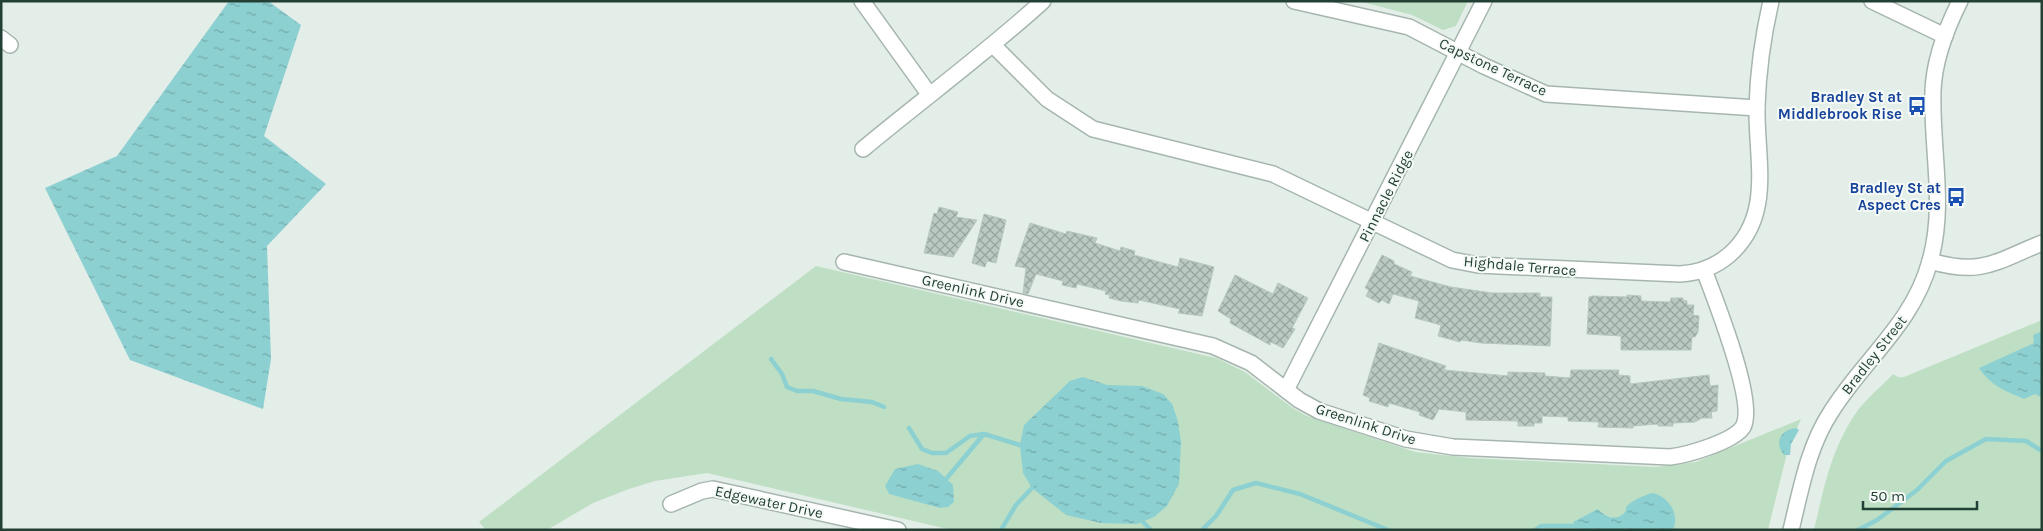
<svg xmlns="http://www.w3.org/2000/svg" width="2043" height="531" font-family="Karla,sans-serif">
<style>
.park{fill:#bedfc3}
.water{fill:url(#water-ripples)}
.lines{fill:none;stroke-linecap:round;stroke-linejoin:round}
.stream{stroke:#8dd0d2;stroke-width:4.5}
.building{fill:url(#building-cross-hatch);stroke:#b7c8be}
.minor-casing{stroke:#a6b6af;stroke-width:18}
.minor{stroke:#fff;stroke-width:15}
.labels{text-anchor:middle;stroke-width:4;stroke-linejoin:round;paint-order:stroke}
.street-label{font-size:15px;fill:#234035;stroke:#f5faf7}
.transit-label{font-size:15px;font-weight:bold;fill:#164399;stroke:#f5faf7;text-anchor:end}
</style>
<defs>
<pattern id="water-ripples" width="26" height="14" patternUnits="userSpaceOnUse" patternTransform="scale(1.25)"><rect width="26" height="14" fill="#8dd0d2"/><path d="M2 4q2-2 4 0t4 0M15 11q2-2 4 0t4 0" fill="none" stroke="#73aaab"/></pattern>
<pattern id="building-cross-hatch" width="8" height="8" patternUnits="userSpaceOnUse" patternTransform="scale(1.25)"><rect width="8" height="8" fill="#bac9c1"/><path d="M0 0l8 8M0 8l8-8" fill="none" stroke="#97a59e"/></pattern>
</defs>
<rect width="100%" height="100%" fill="#e4eee8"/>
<!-- park -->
<g class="park">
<polygon points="1358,1 1468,1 1456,26 1443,30 1412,15"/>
<polygon points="816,266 1216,358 1245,372 1294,409 1307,416 1415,452 1470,458 1656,467 1696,462 1801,419 1788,449 1768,530 952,530 707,473 655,481 629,489 593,503 547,530 486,530 479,522"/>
<path d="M2042,320V530H1814C1824,487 1832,446 1858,410C1869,396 1882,386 1893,374L1898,377H1904Z"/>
</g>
<!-- water -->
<g class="water">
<polygon points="229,1 268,1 301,25 264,136 326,184 267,246 271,359 263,409 130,360 45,188 117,156"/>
<path d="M2040,332L2042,336V398L2035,394L2024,399C2005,391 1990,385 1979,368L2034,343L2033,335Z"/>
<polygon points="1083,377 1107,385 1142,386 1163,394 1172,404 1178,421 1181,442 1179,484 1167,506 1154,517 1137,524 1101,523 1066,515 1032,488 1023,473 1020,445 1024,425 1070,381"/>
<path d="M1796,428L1799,430L1791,444L1790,455H1784C1774,443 1780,430 1796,428Z"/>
<polygon points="918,464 938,471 953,485 954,502 948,507 940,508 889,494 885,486 895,469"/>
<path d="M1653,493C1669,497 1680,514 1673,530H1579L1573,522L1598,509C1604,517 1618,522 1625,512C1627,508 1625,507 1628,505C1633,500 1647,494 1653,493Z"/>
</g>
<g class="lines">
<!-- stream -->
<g class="stream">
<polyline points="771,359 782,374 787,387 797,391 813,391 841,399 872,402 884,407"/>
<polyline points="909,428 922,449 932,453 946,453 970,436 984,434 1020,445"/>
<polyline points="946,479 984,434"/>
<polyline points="1143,522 1151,530"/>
<polyline points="1001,530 1016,505 1032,488"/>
<polyline points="1202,530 1216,516 1233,490 1256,483 1300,494 1388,530"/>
<polyline points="1535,530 1541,526 1583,526 1590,530"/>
<polyline points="1858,530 1877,520 1917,490 1946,461 1986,439 2026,441 2042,451"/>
</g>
</g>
<!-- building -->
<g class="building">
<polygon points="939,207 958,212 956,217 977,220 953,257 924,253 934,213 937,214"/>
<polygon points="984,214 1006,220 996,263 987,261 985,267 972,263"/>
<polygon points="1030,223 1066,234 1067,231 1097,238 1095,243 1120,251 1121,247 1135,251 1134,255 1178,267 1180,258 1214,267 1202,316 1178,313 1180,309 1139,300 1138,303 1121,301 1109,298 1110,295 1105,294 1106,291 1077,284 1076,288 1062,285 1063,281 1036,274 1028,294 1023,293 1026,268 1015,266"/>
<polygon points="1382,255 1394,261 1394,264 1412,272 1410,276 1451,287 1492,293 1540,293 1540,297 1552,297 1550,346 1481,343 1461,340 1460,342 1438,336 1441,325 1415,318 1419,301 1393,294 1389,304 1382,300 1379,303 1366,296 1369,290 1365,288"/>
<polygon points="1235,275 1273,294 1278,283 1308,298 1292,328 1295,329 1283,348 1271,342 1270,345 1230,323 1231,319 1218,311"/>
<polygon points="1627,295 1641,296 1641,301 1670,302 1671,298 1683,298 1683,300 1687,301 1687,305 1694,305 1693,315 1699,316 1698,332 1695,337 1692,337 1691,350 1621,350 1621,336 1587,334 1589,297 1592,296 1627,297"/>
<polygon points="1379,343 1446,366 1444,370 1508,376 1508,372 1545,373 1545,376 1570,378 1571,370 1619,370 1618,375 1630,376 1630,384 1709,375 1710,386 1718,385 1717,411 1711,412 1712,418 1702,418 1695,422 1673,423 1673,426 1658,426 1658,424 1633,426 1633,428 1598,427 1599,422 1568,421 1568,417 1542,416 1542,423 1534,423 1534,426 1518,426 1518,421 1466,420 1466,412 1439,409 1433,420 1419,415 1420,412 1389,403 1388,407 1369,401 1370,398 1363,395"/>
</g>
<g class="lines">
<!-- minor casing -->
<g class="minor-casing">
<g id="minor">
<polyline points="862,1 929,94"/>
<polyline points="1294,1 1409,27 1484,66 1546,94 1757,108"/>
<polyline points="1872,1 1945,36"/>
<polyline points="1,38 10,45"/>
<path d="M994,46L1047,99L1093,129L1273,174L1452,260L1478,265L1680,274C1698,273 1715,267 1729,255C1774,216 1756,160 1757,107C1758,71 1763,36 1771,1"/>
<path d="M863,149C923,99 986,53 1043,1"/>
<path d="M1930,261C1982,276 1995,262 2042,243"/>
<path d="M844,262L1213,346L1251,363L1299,400L1319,411L1406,439L1453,447L1670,457C1687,455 1733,442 1743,427C1757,403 1714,297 1704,270"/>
<polyline points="1286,390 1484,1"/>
<polyline points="671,504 702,491 713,489 898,530"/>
<path d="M1791,530C1801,489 1808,447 1831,412C1864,359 1913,324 1930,261C1946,205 1931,149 1933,91C1934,60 1946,29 1960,1"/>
</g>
</g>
<!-- minor -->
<use href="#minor" class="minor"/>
</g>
<!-- icons -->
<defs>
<g id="bus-bare" transform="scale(1.5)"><path d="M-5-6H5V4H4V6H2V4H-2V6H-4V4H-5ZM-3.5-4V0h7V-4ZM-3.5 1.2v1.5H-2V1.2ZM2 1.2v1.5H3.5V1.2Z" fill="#1a4fb4" stroke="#f5faf7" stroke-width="2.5" paint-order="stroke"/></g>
</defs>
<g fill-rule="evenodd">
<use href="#bus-bare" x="1917" y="106"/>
<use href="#bus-bare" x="1956" y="197"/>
</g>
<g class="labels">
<!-- street labels -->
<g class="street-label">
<text transform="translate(1493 67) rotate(25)" y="5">Capstone Terrace</text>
<text transform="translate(1386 196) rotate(-63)" y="5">Pinnacle Ridge</text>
<text transform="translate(1520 266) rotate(5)" y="5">Highdale Terrace</text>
<text transform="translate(973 291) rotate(13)" y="5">Greenlink Drive</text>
<text transform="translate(1874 355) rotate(-52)" y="5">Bradley Street</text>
<text transform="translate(1366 424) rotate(18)" y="5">Greenlink Drive</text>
<text transform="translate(769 502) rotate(12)" y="5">Edgewater Drive</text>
</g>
<!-- transit labels -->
<g class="transit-label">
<text x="1902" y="102">Bradley St at<tspan x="1902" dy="17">Middlebrook Rise</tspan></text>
<text x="1941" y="193">Bradley St at<tspan x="1941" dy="17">Aspect Cres</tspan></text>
</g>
</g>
<!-- border -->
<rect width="2043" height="531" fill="none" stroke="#234035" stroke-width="5"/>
<!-- scale -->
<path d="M1863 501v8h114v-8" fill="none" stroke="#234035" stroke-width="2.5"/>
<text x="1870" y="501" font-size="15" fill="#234035" stroke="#f5faf7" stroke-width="4" paint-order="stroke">50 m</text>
</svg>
